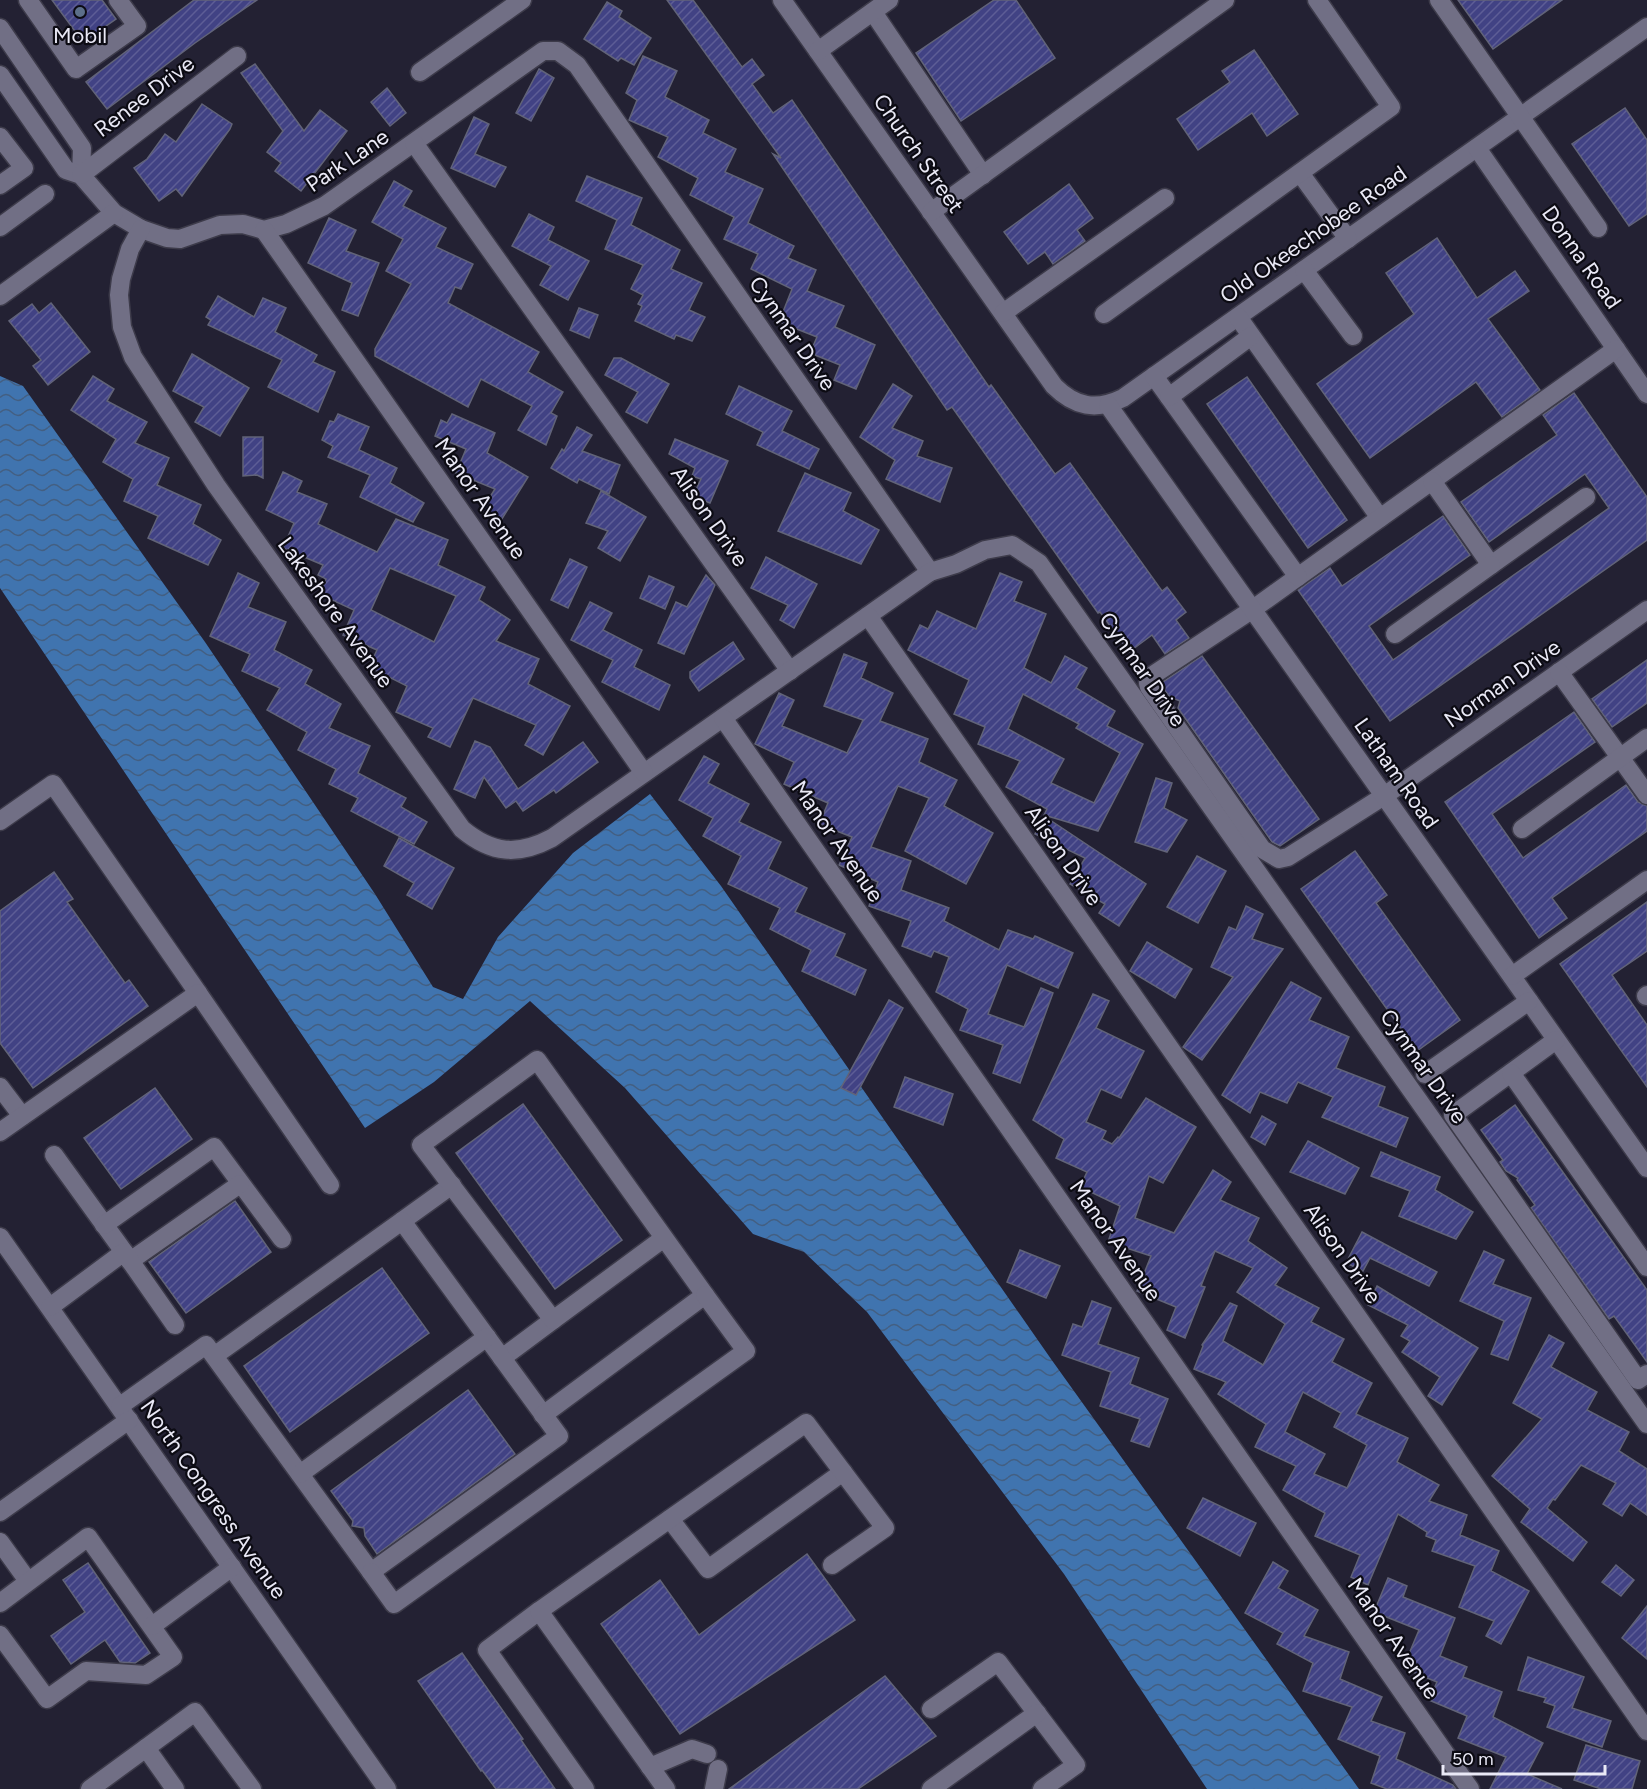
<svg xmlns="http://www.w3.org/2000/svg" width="1647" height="1789" font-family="Figtree,sans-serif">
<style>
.water{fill:url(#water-waves)}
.building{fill:url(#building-hatch);stroke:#616378;stroke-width:1.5;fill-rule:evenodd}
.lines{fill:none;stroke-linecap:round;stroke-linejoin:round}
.minor-casing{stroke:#3d3b4a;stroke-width:21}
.minor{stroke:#716f85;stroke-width:18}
.service-dot{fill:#5c6f8a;stroke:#0c0b13;stroke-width:2}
.labels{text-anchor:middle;stroke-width:4.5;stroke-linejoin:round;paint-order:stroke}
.poi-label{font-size:22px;fill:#eae9f6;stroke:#0c0b13}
.street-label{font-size:22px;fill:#eae9f6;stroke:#0c0b13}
</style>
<defs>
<pattern id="water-waves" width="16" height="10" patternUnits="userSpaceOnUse" patternTransform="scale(1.5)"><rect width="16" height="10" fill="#4074af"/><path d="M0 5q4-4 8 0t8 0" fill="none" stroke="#435f82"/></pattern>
<pattern id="building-hatch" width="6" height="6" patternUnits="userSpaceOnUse" patternTransform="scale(1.5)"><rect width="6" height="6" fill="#414284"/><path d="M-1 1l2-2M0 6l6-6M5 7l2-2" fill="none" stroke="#5d5d96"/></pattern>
</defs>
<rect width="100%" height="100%" fill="#232133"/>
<!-- water -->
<polygon class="water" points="0,376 23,386 205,642 375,894 433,987 463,999 498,937 573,853 650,794 721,886 1051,1359 1359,1789 1207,1789 1064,1574 867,1312 804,1252 753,1234 625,1088 530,1001 434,1082 365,1128 0,588"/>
<!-- building -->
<g class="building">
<polygon points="52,0 102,0 116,19 83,42"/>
<polygon points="194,0 257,0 195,43 107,109 86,82"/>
<polygon points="667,0 693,0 742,67 752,59 764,75 752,84 773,113 792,100 989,387 991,385 1055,474 1070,463 1162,591 1167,587 1186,612 1176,620 1189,638 1165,654 1152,635 1129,652 1100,612 1098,613 952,407 947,410 773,154 781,158"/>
<polygon points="994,0 1016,0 1055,58 961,121 916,53"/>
<polygon points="1458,0 1562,0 1493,49"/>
<polygon points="607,2 622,11 619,17 651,38 634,65 621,58 618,61 584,39"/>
<polygon points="1254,50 1298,114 1267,136 1252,113 1198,150 1177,119 1230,82 1222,71"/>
<polygon points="643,56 677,71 665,97 709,120 703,133 736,149 725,172 763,189 748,223 794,246 788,258 816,270 807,291 844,306 835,327 875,345 856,389 834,380 840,365 810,353 817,337 779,322 792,289 751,269 758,254 724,239 734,217 690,195 698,178 658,157 668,137 629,120 637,100 626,93"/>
<polygon points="255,64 304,131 320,110 347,131 301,191 275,171 281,163 267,152 283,131 241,73"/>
<polygon points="539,69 554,78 531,121 516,113"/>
<polygon points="387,88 406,113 390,126 371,102"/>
<polygon points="202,104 232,124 230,129 182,196 176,189 159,201 134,168 147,159 165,134 176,142"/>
<polygon points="1625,108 1647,140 1647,214 1629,226 1572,144"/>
<polygon points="474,117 489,124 475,154 506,167 495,187 451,168"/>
<polygon points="587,176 642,198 631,225 680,250 671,269 702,283 689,310 705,317 692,341 676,335 674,339 635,321 642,306 638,304 643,295 631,289 643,265 605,249 617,220 576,201"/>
<polygon points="394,181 412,191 403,206 446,228 436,247 473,264 461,289 455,287 448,303 539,352 528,372 563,392 551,413 557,416 546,445 518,430 532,406 481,379 468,407 375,356 375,349 411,284 386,271 403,239 372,222"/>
<polygon points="1069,184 1093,218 1077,230 1085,241 1053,264 1045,252 1028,264 1004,232"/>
<polygon points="529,214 554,227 548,240 589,261 568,300 540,285 551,266 512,246"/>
<polygon points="329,218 356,230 346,251 379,263 358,316 342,310 352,283 308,263"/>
<polygon points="1437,238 1477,298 1515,271 1529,291 1488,319 1540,390 1502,417 1476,382 1370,458 1317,384 1414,314 1386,273"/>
<polygon points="218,296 254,317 263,298 286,308 275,332 317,355 313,362 335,372 318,412 268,387 282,360 208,325 211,320 206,317"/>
<polygon points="51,303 90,352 48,385 33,366 41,360 9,321 32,304 39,313"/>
<polygon points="579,308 598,315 589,338 570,330"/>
<polygon points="192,354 249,388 220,436 195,422 204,407 173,391"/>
<polygon points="614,358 621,358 669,384 647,423 626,412 638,392 605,375"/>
<polygon points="93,376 114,389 107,401 147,422 135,443 169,458 157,485 201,505 193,524 221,540 208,565 148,538 158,516 124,501 133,479 103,462 116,439 71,410"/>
<polygon points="1247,377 1347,520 1308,548 1207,404"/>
<polygon points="893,384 912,396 892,428 923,441 917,456 952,468 940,502 886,479 895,460 860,437"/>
<polygon points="739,386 792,411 782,431 819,449 809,469 757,445 763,432 726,414"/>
<polygon points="1574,393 1647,497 1647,540 1390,721 1298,590 1330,568 1342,586 1443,516 1470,555 1369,626 1393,660 1609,508 1585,474 1489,542 1461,502 1557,435 1543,415"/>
<polygon points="338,414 369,427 359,450 397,468 390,483 424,503 413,522 360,497 370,475 328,457 333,446 322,440 330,421 334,422"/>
<polygon points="452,414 495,433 487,453 528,477 500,522 481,511 495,489 456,473 466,449 435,436 441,420 447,423"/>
<polygon points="577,427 592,435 582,451 620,465 609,494 579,479 577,483 551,468 562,449 564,451"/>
<polygon points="243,437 263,437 263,478 257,475 243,476"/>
<polygon points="675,439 728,461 710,503 693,496 701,479 692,476 695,468 669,454"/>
<path d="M283,472L302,481L297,492L327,504L318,524L377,552L396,519L448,540L438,565L485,587L479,600L510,620L496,641L539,659L528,684L570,706L543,755L525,745L536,725L473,698L450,747L428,737L433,728L396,712L407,686L369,667L377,650L343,635L354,610L319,594L326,579L318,575L323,565L283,548L294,523L266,510ZM390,568L456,596L434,642L371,610Z"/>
<polygon points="805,473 851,493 843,511 879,530 861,564 778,531"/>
<polygon points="601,491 646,517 620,561 598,548 608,531 586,523"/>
<polygon points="766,557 817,584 794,628 780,620 788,605 751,588"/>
<polygon points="570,559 587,567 568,608 551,600"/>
<polygon points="238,573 259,583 248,607 286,622 274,650 312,670 305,684 341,704 329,728 370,746 358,773 406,798 401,807 427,822 414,844 351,811 358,798 329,784 336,769 298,750 307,732 267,710 280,688 242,671 250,654 210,636"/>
<path d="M1000,573L1022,582L1014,601L1046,614L1024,668L1051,683L1065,656L1087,668L1076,688L1115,711L1107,726L1143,744L1098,831L1044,815L1047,809L1006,787L1020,761L978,744L985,727L954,714L969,680L908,650L920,625L928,629L937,611L976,629ZM1023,694L1079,724L1076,728L1120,753L1094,803L1051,783L1064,759L1008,729Z"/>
<polygon points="706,575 715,585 684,654 658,643 676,602 687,607"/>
<polygon points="649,576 674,587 665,609 640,598"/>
<polygon points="590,602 612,613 603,630 642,650 634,667 670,685 659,710 602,682 613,660 571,640"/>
<polygon points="733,642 744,659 699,691 690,678 690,672"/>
<polygon points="844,654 867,663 861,678 893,693 880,721 928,739 919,762 957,780 944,806 993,833 966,884 905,851 929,798 898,786 871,847 911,861 901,890 949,908 944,921 999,950 1008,930 1033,939 1035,936 1073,953 1058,988 1007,965 988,1014 1024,1027 1041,988 1053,993 1020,1083 993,1073 1003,1045 960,1030 968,1009 936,992 949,957 934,951 931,957 902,946 911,921 869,906 878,882 839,865 852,837 819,824 828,803 784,784 794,762 755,744 779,693 794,700 782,726 847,753 863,720 824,706"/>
<polygon points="1202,656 1319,819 1280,846 1272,842 1178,708 1180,701 1170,697 1160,684"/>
<polygon points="1647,660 1647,703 1612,727 1592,699"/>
<polygon points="1574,712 1595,742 1492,814 1523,858 1626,785 1638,802 1647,806 1647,831 1552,898 1567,918 1539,938 1445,802"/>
<polygon points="475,741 490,747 518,789 583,742 598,762 556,793 554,790 523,811 516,801 506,808 484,777 475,798 454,789"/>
<polygon points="704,756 719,764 708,783 749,804 739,822 781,842 768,869 807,888 795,912 845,934 835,956 866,970 855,995 802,971 811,950 770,929 780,908 728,884 741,856 703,836 713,818 679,800"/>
<polygon points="1156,778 1172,783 1164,808 1187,820 1167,852 1135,842"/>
<polygon points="1044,816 1146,884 1119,926 1099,913 1105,904 1070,884 1085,858 1035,834"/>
<polygon points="399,838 454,868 432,909 407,895 414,883 384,866"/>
<polygon points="1355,851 1387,895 1376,903 1460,1020 1417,1051 1301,889"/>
<polygon points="1197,856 1226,871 1198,923 1167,907"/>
<polygon points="54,872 73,899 67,902 125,983 129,980 148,1006 33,1088 0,1043 0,911"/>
<polygon points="1647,902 1647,951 1612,975 1647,1025 1647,1087 1560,964"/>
<polygon points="1246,906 1263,914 1252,939 1283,949 1202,1060 1183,1047 1233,977 1211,967 1229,927 1236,930"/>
<polygon points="1147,942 1192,969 1175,998 1130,971"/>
<polygon points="1291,982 1321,998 1309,1020 1349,1037 1336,1068 1385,1087 1378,1106 1408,1118 1396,1147 1322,1117 1333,1097 1298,1082 1287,1103 1260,1092 1250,1113 1222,1095"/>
<path d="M1093,994L1109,1001L1096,1028L1144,1051L1121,1098L1101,1089L1086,1122L1106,1131L1102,1139L1112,1144L1118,1137L1119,1138L1146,1098L1196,1127L1163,1183L1149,1176L1135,1218L1174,1233L1213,1170L1231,1182L1220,1200L1259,1218L1248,1241L1287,1268L1275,1285L1319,1308L1311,1322L1344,1339L1332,1362L1372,1383L1356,1414L1408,1438L1397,1462L1439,1485L1429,1501L1467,1515L1460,1535L1499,1551L1491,1571L1529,1591L1501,1644L1486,1636L1494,1621L1459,1607L1475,1566L1432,1551L1436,1540L1426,1536L1427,1532L1398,1514L1368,1585L1351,1577L1360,1555L1315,1536L1325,1513L1283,1490L1296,1466L1255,1447L1266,1424L1218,1394L1226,1382L1194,1369L1203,1346L1202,1345L1230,1303L1237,1306L1223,1341L1263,1365L1285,1324L1237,1292L1253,1268L1215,1251L1201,1286L1205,1287L1185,1338L1167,1330L1176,1307L1137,1291L1151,1256L1108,1242L1120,1206L1080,1187L1087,1172L1056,1158L1064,1139L1033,1120ZM1303,1392L1341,1413L1334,1427L1367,1445L1347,1488L1314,1474L1325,1454L1285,1432Z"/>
<polygon points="889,1000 903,1008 856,1095 841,1088"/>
<polygon points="905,1077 953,1094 943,1125 894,1107"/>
<polygon points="155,1088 192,1139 121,1189 84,1138"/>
<polygon points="523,1104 622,1240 555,1289 456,1153"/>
<polygon points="1515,1105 1647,1290 1647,1362 1614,1316 1609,1319 1531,1208 1535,1205 1517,1180 1518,1178 1506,1171 1500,1162 1503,1160 1481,1130"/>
<polygon points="1262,1116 1276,1124 1265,1145 1251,1137"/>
<polygon points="1308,1141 1359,1168 1345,1194 1290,1172"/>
<polygon points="1381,1152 1440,1177 1435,1190 1473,1212 1456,1239 1399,1216 1410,1191 1371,1176"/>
<polygon points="235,1201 271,1252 186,1313 149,1262"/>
<polygon points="1362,1232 1437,1272 1429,1286 1370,1258 1363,1271 1346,1263"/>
<polygon points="1020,1250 1060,1266 1046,1298 1007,1282"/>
<polygon points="1484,1251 1504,1260 1493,1284 1531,1298 1508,1360 1491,1354 1504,1321 1460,1301"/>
<polygon points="382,1268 429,1333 290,1432 244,1366"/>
<polygon points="1377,1286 1478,1348 1442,1405 1428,1396 1440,1377 1402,1352 1410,1341 1401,1336 1408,1325 1368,1305"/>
<polygon points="1092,1301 1111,1308 1098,1344 1139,1358 1130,1384 1168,1399 1149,1447 1131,1441 1140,1419 1100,1406 1111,1372 1062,1355 1073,1324 1082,1327"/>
<polygon points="1549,1335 1564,1343 1551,1367 1597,1392 1587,1410 1629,1432 1619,1451 1647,1469 1647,1515 1630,1503 1622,1516 1603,1504 1616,1483 1581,1465 1555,1500 1553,1499 1547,1508 1587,1542 1573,1561 1521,1522 1530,1509 1492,1476 1542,1419 1513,1403"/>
<polygon points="468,1390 515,1454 377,1554 365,1536 364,1528 352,1526 353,1521 331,1491"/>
<polygon points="1203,1498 1256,1523 1240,1556 1187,1528"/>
<polygon points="807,1554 855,1620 680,1734 601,1624 660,1580 699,1635"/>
<polygon points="1273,1562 1288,1571 1278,1588 1318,1610 1304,1636 1349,1652 1340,1679 1382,1697 1371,1721 1405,1733 1396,1759 1453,1785 1456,1789 1387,1789 1371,1783 1380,1756 1338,1739 1352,1707 1303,1691 1313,1663 1277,1644 1283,1633 1245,1613"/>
<polygon points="88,1563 150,1653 135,1663 120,1662 105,1640 71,1664 51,1636 85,1612 63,1580"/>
<polygon points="1616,1565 1634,1580 1621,1596 1602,1582"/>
<polygon points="1388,1578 1407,1586 1403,1597 1455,1618 1440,1656 1467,1667 1463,1677 1502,1692 1493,1717 1543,1743 1527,1774 1562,1789 1490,1789 1506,1757 1458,1738 1467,1716 1429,1700 1437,1682 1403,1668 1419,1630 1374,1612"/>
<polygon points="1647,1606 1647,1659 1622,1638"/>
<polygon points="462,1653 523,1739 521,1740 555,1789 496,1789 482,1770 481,1771 418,1681"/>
<polygon points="1528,1657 1584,1677 1572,1708 1611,1721 1602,1747 1547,1727 1555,1706 1544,1702 1546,1698 1518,1690"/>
<polygon points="885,1676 936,1736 858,1789 729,1789"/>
<polygon points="1586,1745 1640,1761 1632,1789 1601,1789 1574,1780"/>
</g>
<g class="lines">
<!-- minor casing -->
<g class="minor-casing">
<g id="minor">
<polyline points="28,0 76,69 137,26 118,0"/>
<path d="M782,0L1054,386C1075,407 1096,411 1123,398L1647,27"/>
<polyline points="1439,0 1598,228"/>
<polyline points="873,12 983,175"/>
<polyline points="0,28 82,148 81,175"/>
<polyline points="818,51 889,0"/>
<polyline points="420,72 522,0"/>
<polyline points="0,75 66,170 81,175 114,213 141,229 167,238 180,239 220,225 243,224 264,230 286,224 324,206 543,51 558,51 577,65 930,572"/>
<polyline points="0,137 24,168 0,185"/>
<polyline points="414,143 790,671"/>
<polyline points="1477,148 1647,394"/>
<polyline points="1300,173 1348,239"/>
<polyline points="81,175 237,56"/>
<polyline points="931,212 1225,0"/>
<polyline points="0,227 45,194"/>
<path d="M141,229L130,249L121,279L119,295L122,327L133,357L216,485L462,829C492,854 518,856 552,838L930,572L956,564L985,550L1012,545L1039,563L1647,1424"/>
<polyline points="264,230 644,773"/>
<polyline points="1304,270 1353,336"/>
<polyline points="0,296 114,213"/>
<polyline points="1003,313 1165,198"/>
<polyline points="1104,314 1391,107 1317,0"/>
<polyline points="1238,317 1380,518"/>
<polyline points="1616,349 1253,609 1150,677 1148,683 1149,687 1262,849 1279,859 1288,857 1384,796 1647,610"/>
<polyline points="1154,376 1298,577"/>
<polyline points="1169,397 1251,336"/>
<polyline points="1108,405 1647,1168"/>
<polyline points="1432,481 1491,565 1586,497"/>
<polyline points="868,616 1647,1731"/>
<polyline points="1395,634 1491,565"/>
<polyline points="1559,672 1647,795"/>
<polyline points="723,718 1470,1789"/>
<polyline points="0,821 53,784 198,993"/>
<polyline points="1522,829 1647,738"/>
<polyline points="1512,976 1647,880"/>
<polyline points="1646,996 1647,995"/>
<polyline points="1556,1040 1453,1115 1638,1380 1647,1374"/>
<polyline points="1511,1073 1647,1267"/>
<polyline points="1425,1074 1529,1001"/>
<polyline points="0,1087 22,1116"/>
<polyline points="0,1132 198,993 330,1185"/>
<polyline points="54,1155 124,1252"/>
<polyline points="402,1221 452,1185"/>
<polyline points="104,1225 214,1147 282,1239"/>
<polyline points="0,1237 387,1789"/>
<polyline points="130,1261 240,1184"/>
<polyline points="50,1307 124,1252 175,1325"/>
<polyline points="502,1358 553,1320"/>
<polyline points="120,1406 206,1345 214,1356 371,1572 559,1436 402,1221 214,1356"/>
<polyline points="543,1415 705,1295 537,1060 421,1145 553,1320 664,1238"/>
<polyline points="300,1474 487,1337"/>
<polyline points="0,1512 129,1420"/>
<polyline points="670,1519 708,1569 843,1472"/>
<polyline points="0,1542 28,1581"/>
<polyline points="371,1572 394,1604 746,1351 705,1295"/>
<polyline points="0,1603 88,1537 173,1657 146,1675 86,1671 47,1699 0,1635"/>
<polyline points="539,1611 487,1650 585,1789"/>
<polyline points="152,1626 232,1567"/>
<polyline points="931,1709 998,1662 1076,1765 1042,1789"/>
<polyline points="146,1748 195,1712 252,1789"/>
<polyline points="650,1767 692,1749 707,1754"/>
<polyline points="90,1789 146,1748 175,1789"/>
<polyline points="666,1789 539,1611 806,1423 885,1528 832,1565"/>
<polyline points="714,1789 718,1769"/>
<polyline points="931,1789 1037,1713"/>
</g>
</g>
<!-- minor -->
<use href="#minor" class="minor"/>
</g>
<!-- markers -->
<circle class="service-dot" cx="80" cy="12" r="6"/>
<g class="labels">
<!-- poi labels -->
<g class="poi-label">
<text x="80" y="43">Mobil</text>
</g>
<!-- street labels -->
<g class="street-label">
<text transform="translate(144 96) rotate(-37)" y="8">Renee Drive</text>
<text transform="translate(919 153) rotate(55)" y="8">Church Street</text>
<text transform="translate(347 160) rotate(-34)" y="8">Park Lane</text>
<text transform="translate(1313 234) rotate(-35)" y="8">Old Okeechobee Road</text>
<text transform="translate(1582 257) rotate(55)" y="8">Donna Road</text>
<text transform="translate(793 333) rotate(55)" y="8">Cynmar Drive</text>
<text transform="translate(481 498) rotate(55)" y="8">Manor Avenue</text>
<text transform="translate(710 516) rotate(55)" y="8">Alison Drive</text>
<text transform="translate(336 612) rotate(54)" y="8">Lakeshore Avenue</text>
<text transform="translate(1143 669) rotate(55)" y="8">Cynmar Drive</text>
<text transform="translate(1502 683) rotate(-35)" y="8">Norman Drive</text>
<text transform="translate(1397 773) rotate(55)" y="8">Latham Road</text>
<text transform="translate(838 841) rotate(55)" y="8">Manor Avenue</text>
<text transform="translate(1064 855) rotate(55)" y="8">Alison Drive</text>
<text transform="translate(1424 1066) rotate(55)" y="8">Cynmar Drive</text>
<text transform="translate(1116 1240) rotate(55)" y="8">Manor Avenue</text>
<text transform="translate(1343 1253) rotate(55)" y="8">Alison Drive</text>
<text transform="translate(214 1499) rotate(55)" y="8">North Congress Avenue</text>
<text transform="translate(1394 1638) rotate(55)" y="8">Manor Avenue</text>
</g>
</g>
<!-- scale -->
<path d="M1443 1765v9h162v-9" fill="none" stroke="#eae9f6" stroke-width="3"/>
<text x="1452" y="1765" font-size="18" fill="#eae9f6" stroke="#0c0b13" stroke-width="4.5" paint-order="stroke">50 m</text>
</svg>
